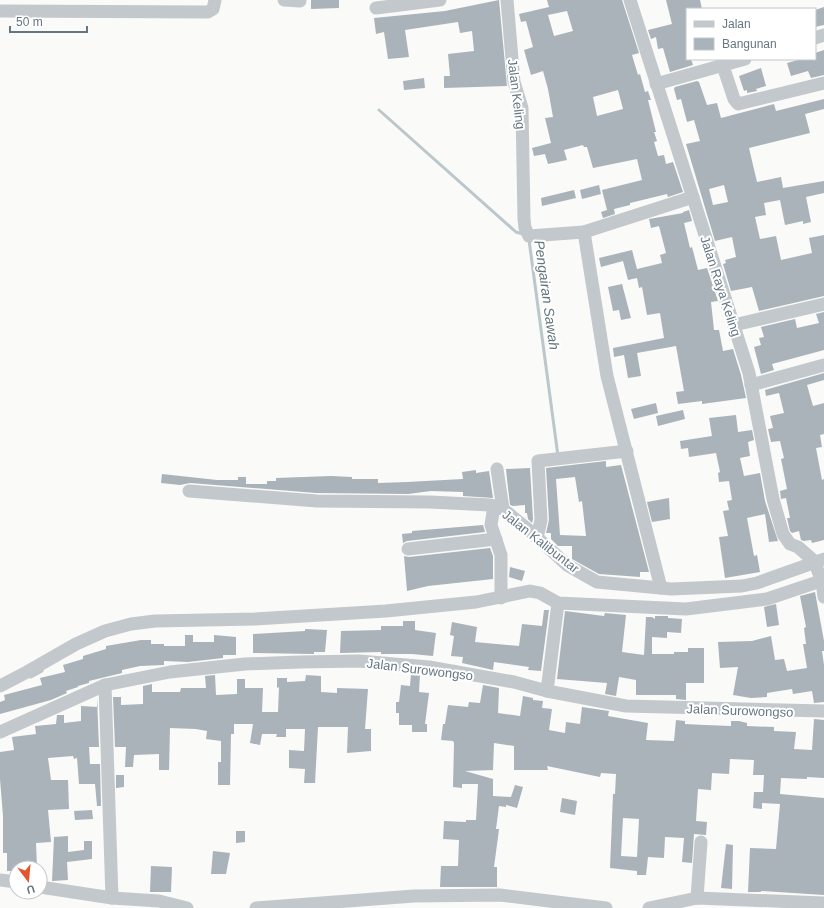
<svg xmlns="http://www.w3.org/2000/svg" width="824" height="908" font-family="Helvetica,sans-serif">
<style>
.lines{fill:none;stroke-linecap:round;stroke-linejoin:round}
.stream{stroke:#bbc7cb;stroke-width:3}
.building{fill:#aab3b9;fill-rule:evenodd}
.minor{stroke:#c3c8cc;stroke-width:13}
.labels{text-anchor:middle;stroke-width:4;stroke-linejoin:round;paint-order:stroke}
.street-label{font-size:13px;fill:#657683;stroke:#fff}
.water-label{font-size:14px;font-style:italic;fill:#60757c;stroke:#fff}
</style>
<rect width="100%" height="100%" fill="#fafaf8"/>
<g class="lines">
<!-- stream -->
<g class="stream">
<polyline points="379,110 516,232 523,234"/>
<polyline points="529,240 558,456"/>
<polyline points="31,677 42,671"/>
</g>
</g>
<!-- building -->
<g class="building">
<polygon points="311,0 339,0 339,8 311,9"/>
<polygon points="499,0 507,86 444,88 444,76 450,76 448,54 474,51 472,31 460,33 458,22 405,30 409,57 399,58 388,59 384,32 376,34 374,18 445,11"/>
<path d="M547,0H622L639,53L632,55L638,75L640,74L645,92L648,91L651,100H648L656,132H654L657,141L654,142L658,156L664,155L666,164L673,162L683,192L668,197L667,194L630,203V205L614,209L615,214L603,218L601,212L607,210L602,190L642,180L637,159L593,168L587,147H584L583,145L564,150L567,160L548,164L545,154L534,156L532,148L551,143L545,118L553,117L548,89L543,71L531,75L524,50L533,47L526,21L521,22L519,14L549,7ZM567,11L573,31L554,36L548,15ZM618,90L623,109L597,116L593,97Z"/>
<polygon points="666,0 700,0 702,9 687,9 687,59 691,59 693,65 670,72 663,48 658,49 656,37 651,39 648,30 672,24"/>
<polygon points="824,7 824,25 815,27 815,10"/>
<polygon points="824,50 824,75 811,78 808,71 791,76 787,63 798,60 797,59 815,59 815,53"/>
<polygon points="761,68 766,86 756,89 757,91 747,93 747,90 744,91 739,76"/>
<polygon points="424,78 425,88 404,90 403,81"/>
<path d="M697,81L699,82L707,105L717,103L721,118L774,104L776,111L824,99V109L805,114L810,133L749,148L757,182L781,177L783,188L824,181V193L806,197L811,222L803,224V221L785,225L780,200L764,203L766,215L755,217L760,239L776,236L781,260L812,253L809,238L824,235V296L759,311L752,287L731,291L723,264L726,263L725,260L736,257L732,237L715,241L686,144L700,141L694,120L687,122L681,99L677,100L674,89L675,87ZM724,185L728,202L713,205L709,189Z"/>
<polygon points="599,185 601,194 582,199 580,190"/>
<polygon points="574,190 576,198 542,206 541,198"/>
<polygon points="689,210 692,221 684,223 690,248 692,247 698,270 707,268 718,301 711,302 714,330 719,330 723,351 733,349 741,375 746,398 702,404 702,401 678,404 676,392 684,391 676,346 637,353 641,376 628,378 624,355 614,357 613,348 664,338 660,313 647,315 642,287 639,288 637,278 628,280 623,261 601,267 599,258 632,250 637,269 662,263 660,255 666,253 659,226 651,228 649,219 683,213 683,212"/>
<polygon points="622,284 631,318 621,320 619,310 613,311 608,287"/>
<polygon points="824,312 824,350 772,364 774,370 761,374 754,347 761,345 759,338 764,337 761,327 795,319 797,328 819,323 816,314"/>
<polygon points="824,373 824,380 807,385 813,406 824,403 824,434 820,435 822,447 816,448 822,480 824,479 824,540 812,543 811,540 804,541 801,540 799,531 792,533 790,531 787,518 790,518 786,498 781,499 780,491 787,489 781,459 784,458 780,441 771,442 768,429 773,428 770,416 784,413 779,393 766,396 765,390"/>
<polygon points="656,403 658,413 634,419 631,409"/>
<polygon points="683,410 685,419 658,426 656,416"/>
<polygon points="736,415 738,432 752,430 754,440 748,442 750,456 740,458 744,476 760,473 765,501 778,541 769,542 765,514 747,518 754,556 757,555 760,572 725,578 719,537 728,536 723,511 729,510 727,501 732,500 729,481 719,482 718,473 720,472 716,453 689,457 688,448 681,449 680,441 712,436 709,418"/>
<path d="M606,461V467L621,465L649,572H640V577L599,574L572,559V546H558L551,539V533H546L549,520L546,468ZM575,477L579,502L582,501L586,536L560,535L556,479Z"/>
<polygon points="530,468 533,519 532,523 528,519 527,513 525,513 525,505 513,506 510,505 507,479 506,469"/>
<polygon points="476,470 476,473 489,471 493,498 463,496 463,492 431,491 408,494 316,493 190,483 180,485 161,483 162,474 217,480 238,480 238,477 246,477 246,484 267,484 267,481 276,481 276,478 331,476 352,477 352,479 378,479 378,483 407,482 463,479 462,472"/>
<polygon points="669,498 670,519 652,522 647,502"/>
<polygon points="483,525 485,532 407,541 403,543 402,534 412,533 412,531"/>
<polygon points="490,548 493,556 493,579 428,586 407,591 404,556 409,557"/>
<polygon points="510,567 525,571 522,581 509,577"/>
<polygon points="815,592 824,641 824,651 822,651 824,665 824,702 814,703 812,691 793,694 792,689 767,693 767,697 751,698 733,695 738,667 720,668 718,642 752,641 771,636 775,660 784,659 787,671 807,668 803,644 806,644 804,628 806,627 800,596"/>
<polygon points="776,604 779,625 767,627 764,607"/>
<polygon points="544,610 549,610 541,671 528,670 529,667 494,662 493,670 462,663 463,657 451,656 454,636 450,635 452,622 477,627 475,642 519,646 522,624 542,626"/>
<polygon points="565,611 604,616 605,613 626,615 622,652 644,655 646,617 652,617 655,619 655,616 668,616 668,618 682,619 681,633 667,632 667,638 652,637 652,654 674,654 674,652 688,652 688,648 704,648 704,683 686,683 686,700 676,699 676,695 636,695 636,680 619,677 616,696 605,694 607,683 557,679"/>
<polygon points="403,621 415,621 415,630 436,633 433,656 412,654 381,654 381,652 340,653 341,631 381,630 381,626 403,626"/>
<polygon points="305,629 327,630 325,652 314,652 314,654 253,653 253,634 305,631"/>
<polygon points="185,635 193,635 193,642 214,642 214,635 236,637 236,655 223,655 223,658 188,662 164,661 164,665 140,666 122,670 122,673 89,681 89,683 78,686 78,687 66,691 67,693 51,700 0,714 0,702 5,700 4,695 42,685 40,678 65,672 63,665 83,659 83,656 106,649 106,646 141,640 151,640 151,644 164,644 164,646 185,646"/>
<polygon points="411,674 420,674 419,692 429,693 425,724 427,724 427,732 412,732 412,725 399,725 399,713 396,713 396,702 399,702 401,685 410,686"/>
<polygon points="215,675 216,695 237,694 237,679 245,679 245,688 263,688 262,712 278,712 279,687 277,688 277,678 287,678 287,682 305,681 306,675 321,676 321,692 337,693 337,688 368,689 365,729 371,729 371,751 347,753 348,727 318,727 315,783 304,783 305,769 289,768 289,750 304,751 305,729 286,729 286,737 276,737 277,734 262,734 260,745 250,743 253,724 234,724 234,734 231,734 230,785 218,785 218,762 221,762 221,741 206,739 207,731 196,729 170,728 169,770 159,770 159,754 134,755 133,767 125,767 126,747 115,747 113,697 121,697 121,705 143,704 143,686 152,684 152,692 180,692 181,688 206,688 205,676"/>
<path d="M483,685L499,688L498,713L520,716L523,696L533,698V700L543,701L542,708L552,709L549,730L565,733L566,722L580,724L582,707L609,711L608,716L648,723L646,740L674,741L676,720L685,721V724L705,725L731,726V721H739L747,723V726L774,727V731L796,732L794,749L812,750L814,719L824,720V778L807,777V779L781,778L780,794L824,798V895L761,891V892H748L750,848L776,849L780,804L762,803V809L753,808L754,792H763L764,775H753L754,760L730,759L729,774L712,773L711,790L698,789L696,821L707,822L706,835L694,834L692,863L682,862L684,838L665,837L664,858L648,857L646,875H637V871L610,868L613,794H615L616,774L601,773L600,777L547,766L548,770H514V746L494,743L493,770L465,771L493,779V796L511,797L515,785L523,787L517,808L506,805V807L499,806L496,829H499L498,837L494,867H497V887H440L441,866H458L459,840L443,839L444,821L466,822V820H476L478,784H462V788L453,787L454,743L453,741L441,740L443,724H445L448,705L468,707L469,702L480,703ZM623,818L639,819L637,857L621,856Z"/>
<polygon points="97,698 99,747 89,747 90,764 100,764 101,806 97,806 95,784 79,784 77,758 74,759 73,756 48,758 51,780 68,780 69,809 48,810 51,842 36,843 37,867 16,868 16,871 7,871 7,853 3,853 3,816 0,779 0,752 14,750 12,737 36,734 35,726 56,724 57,715 64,715 64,723 81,721 81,706 98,707"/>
<polygon points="116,775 124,775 124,787 116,788"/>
<polygon points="562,798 577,801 575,815 560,812"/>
<polygon points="92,810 93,819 75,820 74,811"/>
<polygon points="236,831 245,831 245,842 236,843"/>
<polygon points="68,836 68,852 84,850 84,841 92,841 92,859 67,862 68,880 52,881 54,837"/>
<polygon points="726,844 733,845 732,889 721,888"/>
<polygon points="213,851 230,853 226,874 211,874"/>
<polygon points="151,866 172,867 171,892 150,892"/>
</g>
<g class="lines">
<!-- minor -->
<g class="minor">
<polyline points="284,0 300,1"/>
<polyline points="507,0 514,82 522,108 524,219 525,228 529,236 584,232 693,197"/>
<polyline points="630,0 749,373 773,499 783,534 790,544 798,547 814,561 822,581 824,597"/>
<polyline points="376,8 440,0"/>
<polyline points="0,11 208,12 213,9 215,0"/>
<polyline points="815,38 824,35"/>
<polyline points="723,66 734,99 738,104 824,83"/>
<polyline points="656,84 745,59"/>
<polyline points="584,232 607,376 661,588"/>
<polyline points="734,325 824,304"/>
<polyline points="751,385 824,365"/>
<polyline points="497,469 503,509"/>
<polyline points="189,491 317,501 430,502 490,505 503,509 530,531 567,565 597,582 671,589 742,586 757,583 824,559"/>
<polyline points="494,506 491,525 501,555 501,598"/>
<polyline points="537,538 541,520 538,461 627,451"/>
<polyline points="408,549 496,539"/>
<polyline points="105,685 112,898"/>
<polyline points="0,686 27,672 76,644 105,631 131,624 155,621 255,619 386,611 476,602 530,591 540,593 558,603 686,609 767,599 824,580"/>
<polyline points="547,691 558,603"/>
<polyline points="0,732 105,685 170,672 245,664 300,662 359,661 429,667 514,682 547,691 626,706 824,711"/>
<polyline points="0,880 16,882"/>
<polyline points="40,887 112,898 159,901 187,908"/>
<polyline points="697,898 701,842"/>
<polyline points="256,908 414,896 500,895 606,908"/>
<polyline points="649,908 697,898 824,903"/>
</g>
</g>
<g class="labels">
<!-- street labels -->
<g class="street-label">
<text transform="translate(517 94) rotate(83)" y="5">Jalan Keling</text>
<text transform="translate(721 286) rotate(72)" y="5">Jalan Raya Keling</text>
<text transform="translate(541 541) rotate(38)" y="5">Jalan Kalibuntar</text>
<text transform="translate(420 669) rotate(7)" y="5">Jalan Surowongso</text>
<text transform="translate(740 710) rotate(2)" y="5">Jalan Surowongso</text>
</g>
<!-- water labels -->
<g class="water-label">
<text transform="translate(547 295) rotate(82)" y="5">Pengairan Sawah</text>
</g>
</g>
<!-- legend -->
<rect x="686" y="8" width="130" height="52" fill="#ffffff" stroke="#c1c8cd"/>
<rect x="694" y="21" width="20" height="6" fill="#c3c8cc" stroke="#c1c8cd"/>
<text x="722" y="28" font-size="12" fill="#657683">Jalan</text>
<rect x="694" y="38" width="20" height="12" fill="#aab3b9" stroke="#c1c8cd"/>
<text x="722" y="48" font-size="12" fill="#657683">Bangunan</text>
<!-- north arrow -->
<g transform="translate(28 880) rotate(164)"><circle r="19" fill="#ffffff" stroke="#c1c8cd"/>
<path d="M0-3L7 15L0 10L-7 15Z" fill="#e4572e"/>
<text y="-6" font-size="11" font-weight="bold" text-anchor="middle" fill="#657683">U</text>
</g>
<!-- scale -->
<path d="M10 26v6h77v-6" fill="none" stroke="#657683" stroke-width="2"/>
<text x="16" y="26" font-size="12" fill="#657683" stroke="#ffffff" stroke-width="3" paint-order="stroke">50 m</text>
</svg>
